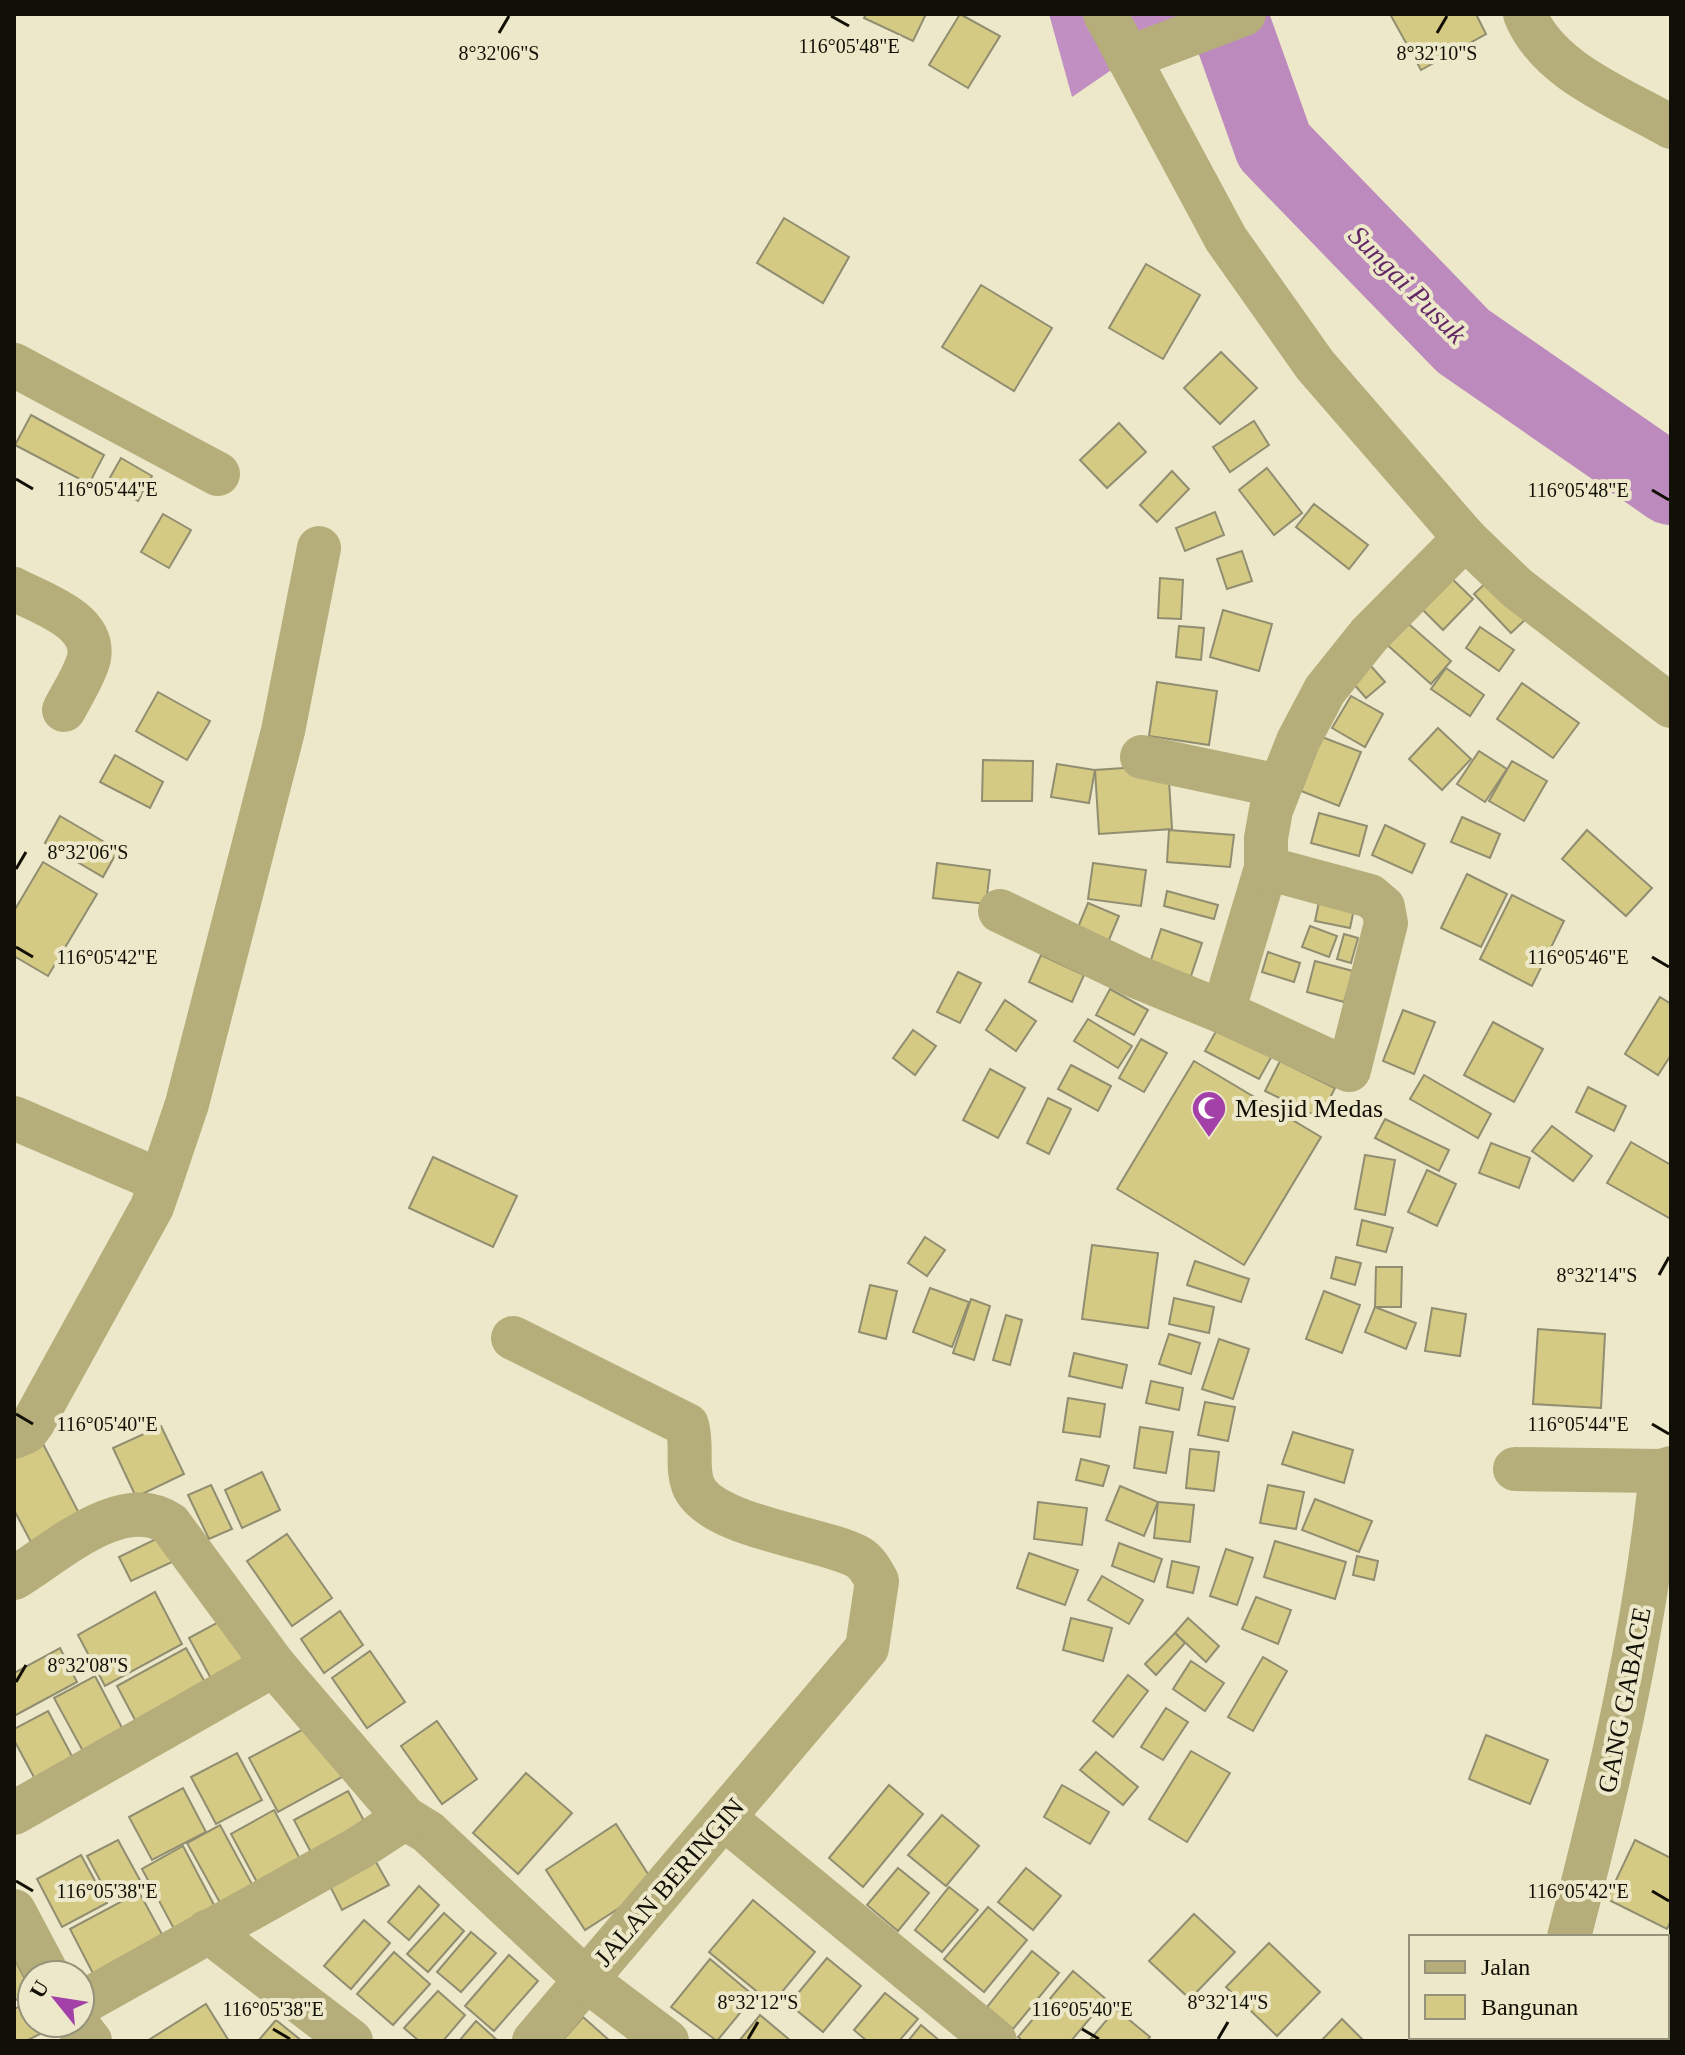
<svg xmlns="http://www.w3.org/2000/svg" width="1685" height="2055" font-family="Georgia,serif">
<style>
.forest{fill:#c18fc2}
.lines{fill:none;stroke-linecap:round;stroke-linejoin:round}
.river{stroke:#bc8abd;stroke-width:80}
.building{fill:#d5ca83;stroke:#918d71;stroke-width:2}
.minor{stroke:#b5ae7b;stroke-width:44}
.tertiary{stroke:#b5ae7b;stroke-width:44}
.ticks{fill:none;stroke:#121006;stroke-width:3}
.labels{text-anchor:middle;stroke-width:8;stroke-linejoin:round;paint-order:stroke}
.poi-label{font-size:26px;fill:#121006;stroke:#ece8c9;text-anchor:start}
.street-label{font-size:26px;fill:#121006;stroke:#ece8c9}
.water-label{font-size:28px;font-style:italic;fill:#642867;stroke:#ece8c9}
.ticks-label{font-size:20px;text-anchor:middle;fill:#121006;stroke:#ece8c9;stroke-width:8;stroke-linejoin:round;paint-order:stroke}
</style>
<rect width="100%" height="100%" fill="#ece8c9"/>
<!-- forest -->
<polygon class="forest" points="1049,14 1193,14 1072,97"/>
<g class="lines">
<!-- river -->
<polyline class="river" points="1227,14 1274,146 1463,341 1671,485"/>
</g>
<!-- building -->
<g class="building">
<polygon points="866,14 926,14 913,41 864,18"/>
<polygon points="960,14 1000,36 968,88 929,65"/>
<polygon points="1390,14 1476,14 1486,34 1421,70"/>
<polygon points="784,218 849,257 823,303 757,263"/>
<polygon points="1146,264 1200,295 1163,359 1109,328"/>
<polygon points="981,285 1052,328 1014,391 942,347"/>
<polygon points="1221,352 1257,388 1220,424 1184,388"/>
<polygon points="31,415 104,455 89,484 15,445"/>
<polygon points="1254,421 1269,445 1230,472 1213,447"/>
<polygon points="1119,423 1146,452 1107,488 1080,460"/>
<polygon points="121,458 152,476 138,501 107,483"/>
<polygon points="1267,468 1302,513 1274,535 1239,490"/>
<polygon points="1172,471 1189,489 1157,522 1140,505"/>
<polygon points="1314,504 1368,545 1349,569 1296,527"/>
<polygon points="1215,512 1224,535 1185,551 1176,528"/>
<polygon points="163,514 191,530 169,568 141,552"/>
<polygon points="1242,551 1252,581 1227,589 1217,559"/>
<polygon points="1445,572 1473,599 1443,630 1415,602"/>
<polygon points="1160,578 1183,580 1181,619 1158,618"/>
<polygon points="1489,580 1526,619 1511,633 1474,594"/>
<polygon points="1223,610 1272,624 1259,671 1210,657"/>
<polygon points="1395,612 1451,661 1431,684 1375,634"/>
<polygon points="1179,626 1204,628 1201,660 1176,657"/>
<polygon points="1480,627 1514,650 1499,671 1466,648"/>
<polygon points="1363,657 1385,682 1366,698 1345,674"/>
<polygon points="1446,668 1484,695 1470,716 1431,689"/>
<polygon points="1157,682 1217,691 1209,745 1149,736"/>
<polygon points="1522,683 1579,723 1553,758 1497,719"/>
<polygon points="158,692 210,721 187,760 136,731"/>
<polygon points="1351,696 1383,714 1365,747 1332,728"/>
<polygon points="1438,728 1471,759 1442,790 1409,759"/>
<polygon points="1322,737 1361,752 1339,806 1301,791"/>
<polygon points="1479,751 1507,769 1485,802 1457,784"/>
<polygon points="115,755 163,782 150,808 100,782"/>
<polygon points="983,760 1033,761 1032,801 982,801"/>
<polygon points="1512,761 1547,781 1524,821 1489,801"/>
<polygon points="1057,764 1095,770 1089,803 1051,797"/>
<polygon points="1168,765 1172,829 1099,834 1095,770"/>
<polygon points="1319,813 1367,826 1359,856 1311,843"/>
<polygon points="60,816 118,850 103,877 45,843"/>
<polygon points="1462,817 1500,834 1490,858 1451,842"/>
<polygon points="1385,825 1425,844 1412,873 1372,855"/>
<polygon points="1169,830 1234,835 1230,867 1167,862"/>
<polygon points="1587,830 1652,888 1626,916 1562,859"/>
<polygon points="43,862 97,894 48,976 14,956 14,911"/>
<polygon points="937,863 990,870 986,904 933,898"/>
<polygon points="1093,863 1146,870 1141,906 1088,899"/>
<polygon points="1467,874 1507,894 1481,947 1441,928"/>
<polygon points="1322,888 1357,895 1350,928 1315,921"/>
<polygon points="1167,891 1218,905 1214,919 1164,906"/>
<polygon points="1512,895 1564,921 1532,986 1480,959"/>
<polygon points="1088,903 1119,916 1103,954 1072,942"/>
<polygon points="1310,926 1337,936 1329,957 1302,947"/>
<polygon points="1161,929 1202,943 1190,979 1149,966"/>
<polygon points="1344,934 1358,938 1351,963 1337,959"/>
<polygon points="1268,952 1300,963 1294,982 1262,972"/>
<polygon points="1041,955 1084,975 1072,1002 1029,982"/>
<polygon points="1315,961 1353,971 1344,1002 1307,992"/>
<polygon points="958,972 981,983 960,1023 937,1012"/>
<polygon points="1110,989 1148,1010 1134,1035 1096,1015"/>
<polygon points="1660,997 1671,1004 1671,1055 1658,1075 1625,1054"/>
<polygon points="1005,1000 1036,1021 1016,1051 986,1030"/>
<polygon points="1403,1010 1435,1022 1414,1074 1383,1061"/>
<polygon points="1088,1019 1132,1046 1118,1068 1074,1041"/>
<polygon points="1493,1022 1543,1049 1514,1102 1464,1075"/>
<polygon points="1219,1026 1273,1054 1259,1079 1205,1051"/>
<polygon points="913,1030 936,1046 915,1075 893,1058"/>
<polygon points="1141,1039 1167,1053 1144,1092 1119,1078"/>
<polygon points="1194,1061 1321,1137 1244,1265 1117,1189"/>
<polygon points="1280,1061 1335,1088 1320,1118 1265,1091"/>
<polygon points="1071,1065 1111,1086 1098,1111 1058,1089"/>
<polygon points="990,1069 1025,1088 998,1138 963,1120"/>
<polygon points="1424,1075 1491,1114 1478,1138 1410,1099"/>
<polygon points="1588,1087 1626,1106 1614,1131 1576,1112"/>
<polygon points="1048,1098 1071,1109 1049,1154 1027,1143"/>
<polygon points="1385,1119 1449,1150 1439,1171 1375,1138"/>
<polygon points="1552,1126 1592,1156 1573,1181 1532,1151"/>
<polygon points="1631,1142 1671,1165 1671,1219 1607,1183"/>
<polygon points="1491,1143 1530,1158 1519,1188 1479,1173"/>
<polygon points="1365,1155 1395,1160 1385,1215 1355,1209"/>
<polygon points="433,1157 517,1196 493,1247 409,1208"/>
<polygon points="1427,1170 1456,1184 1437,1226 1408,1212"/>
<polygon points="1362,1220 1393,1228 1386,1252 1357,1245"/>
<polygon points="925,1237 945,1250 927,1276 908,1263"/>
<polygon points="1092,1245 1158,1253 1148,1328 1082,1319"/>
<polygon points="1336,1257 1361,1263 1355,1285 1331,1278"/>
<polygon points="1195,1261 1249,1279 1241,1302 1187,1285"/>
<polygon points="1376,1267 1402,1267 1401,1307 1375,1307"/>
<polygon points="870,1285 897,1291 886,1339 859,1332"/>
<polygon points="930,1288 969,1302 952,1347 913,1332"/>
<polygon points="1324,1291 1360,1305 1342,1353 1306,1339"/>
<polygon points="1174,1298 1214,1307 1209,1333 1169,1324"/>
<polygon points="971,1299 990,1306 974,1360 953,1353"/>
<polygon points="1375,1307 1416,1323 1406,1349 1365,1332"/>
<polygon points="1432,1308 1466,1314 1460,1356 1425,1351"/>
<polygon points="1006,1315 1022,1320 1010,1365 993,1360"/>
<polygon points="1538,1329 1605,1334 1601,1408 1533,1404"/>
<polygon points="1169,1334 1200,1343 1191,1374 1159,1364"/>
<polygon points="1219,1339 1249,1349 1233,1399 1202,1389"/>
<polygon points="1074,1353 1127,1365 1122,1388 1069,1376"/>
<polygon points="1151,1381 1183,1388 1179,1410 1146,1403"/>
<polygon points="1068,1398 1105,1404 1100,1437 1063,1432"/>
<polygon points="1205,1402 1235,1407 1228,1441 1198,1435"/>
<polygon points="161,1426 184,1474 136,1497 113,1448"/>
<polygon points="1140,1427 1173,1432 1166,1473 1134,1468"/>
<polygon points="1293,1432 1353,1450 1344,1483 1282,1464"/>
<polygon points="42,1442 81,1517 32,1544 14,1510 14,1457"/>
<polygon points="1190,1449 1219,1452 1214,1491 1186,1488"/>
<polygon points="1081,1459 1109,1466 1103,1486 1076,1480"/>
<polygon points="262,1472 280,1510 242,1528 225,1490"/>
<polygon points="211,1485 232,1529 209,1539 188,1495"/>
<polygon points="1268,1485 1304,1492 1296,1529 1260,1523"/>
<polygon points="1120,1486 1158,1502 1144,1536 1106,1520"/>
<polygon points="1315,1499 1372,1521 1359,1552 1302,1530"/>
<polygon points="1038,1502 1087,1508 1082,1545 1034,1539"/>
<polygon points="1158,1502 1194,1505 1190,1542 1154,1538"/>
<polygon points="287,1534 332,1598 292,1626 247,1561"/>
<polygon points="160,1537 172,1562 131,1581 119,1557"/>
<polygon points="1275,1541 1346,1562 1335,1599 1264,1577"/>
<polygon points="1119,1543 1162,1559 1154,1582 1112,1566"/>
<polygon points="1226,1549 1253,1558 1237,1605 1210,1596"/>
<polygon points="1029,1553 1078,1570 1065,1605 1017,1588"/>
<polygon points="1357,1556 1378,1561 1374,1580 1353,1575"/>
<polygon points="1172,1561 1199,1567 1193,1593 1167,1587"/>
<polygon points="1102,1576 1143,1600 1129,1624 1088,1600"/>
<polygon points="155,1592 182,1644 105,1686 78,1635"/>
<polygon points="1256,1597 1291,1610 1278,1644 1242,1629"/>
<polygon points="340,1611 363,1645 324,1673 301,1639"/>
<polygon points="226,1618 252,1666 215,1686 189,1638"/>
<polygon points="1071,1618 1112,1628 1103,1661 1063,1650"/>
<polygon points="1188,1618 1219,1646 1206,1662 1175,1633"/>
<polygon points="1175,1633 1185,1643 1156,1675 1145,1664"/>
<polygon points="60,1648 77,1682 14,1716 14,1673"/>
<polygon points="186,1648 212,1695 142,1733 117,1686"/>
<polygon points="370,1651 405,1702 367,1728 332,1678"/>
<polygon points="1263,1657 1287,1671 1253,1731 1228,1717"/>
<polygon points="1191,1661 1224,1683 1205,1711 1173,1689"/>
<polygon points="1128,1675 1148,1691 1113,1737 1093,1721"/>
<polygon points="95,1676 130,1743 90,1764 54,1698"/>
<polygon points="1166,1708 1188,1722 1163,1760 1141,1747"/>
<polygon points="48,1711 81,1773 43,1794 14,1740 14,1729"/>
<polygon points="437,1721 477,1779 442,1804 401,1746"/>
<polygon points="313,1724 342,1777 278,1812 249,1758"/>
<polygon points="1486,1735 1548,1760 1530,1804 1469,1779"/>
<polygon points="1191,1751 1230,1773 1187,1842 1149,1819"/>
<polygon points="1096,1752 1138,1787 1123,1805 1080,1770"/>
<polygon points="237,1753 262,1800 216,1824 191,1777"/>
<polygon points="526,1773 572,1813 518,1874 473,1833"/>
<polygon points="889,1785 923,1814 863,1887 829,1858"/>
<polygon points="1062,1785 1109,1812 1090,1844 1044,1817"/>
<polygon points="183,1788 206,1832 152,1860 129,1817"/>
<polygon points="348,1791 370,1832 316,1862 294,1820"/>
<polygon points="274,1810 308,1874 265,1897 231,1834"/>
<polygon points="942,1815 979,1846 946,1886 908,1855"/>
<polygon points="616,1824 655,1885 585,1930 546,1870"/>
<polygon points="220,1825 261,1901 229,1919 187,1843"/>
<polygon points="118,1840 141,1882 110,1899 87,1856"/>
<polygon points="1635,1840 1671,1858 1671,1921 1667,1929 1607,1899"/>
<polygon points="183,1846 222,1920 181,1942 142,1869"/>
<polygon points="81,1855 107,1903 62,1927 37,1879"/>
<polygon points="372,1855 389,1885 342,1910 327,1880"/>
<polygon points="898,1868 929,1893 898,1931 867,1905"/>
<polygon points="1026,1868 1061,1896 1033,1930 998,1902"/>
<polygon points="419,1886 439,1905 409,1940 388,1922"/>
<polygon points="949,1887 978,1910 942,1952 915,1930"/>
<polygon points="139,1892 170,1949 100,1987 70,1929"/>
<polygon points="753,1900 815,1952 772,2004 709,1952"/>
<polygon points="988,1907 1027,1940 984,1992 944,1959"/>
<polygon points="444,1913 464,1931 428,1972 407,1954"/>
<polygon points="1194,1914 1235,1952 1190,1999 1149,1961"/>
<polygon points="364,1920 390,1943 351,1989 324,1966"/>
<polygon points="471,1932 496,1953 461,1992 437,1972"/>
<polygon points="1269,1943 1320,1992 1277,2036 1226,1987"/>
<polygon points="1032,1951 1059,1973 1013,2029 987,2007"/>
<polygon points="394,1952 430,1984 393,2025 357,1994"/>
<polygon points="509,1955 538,1981 494,2031 465,2006"/>
<polygon points="14,1958 32,1992 14,2001"/>
<polygon points="827,1958 861,1986 823,2032 789,2004"/>
<polygon points="710,1959 754,1996 717,2041 671,2007"/>
<polygon points="1073,1971 1106,1999 1071,2041 1023,2041 1018,2037"/>
<polygon points="438,1991 465,2015 443,2041 419,2041 404,2028"/>
<polygon points="885,1993 918,2019 899,2041 867,2041 854,2030"/>
<polygon points="32,2000 32,2023 49,2023 52,2028 26,2041 14,2041 14,2009"/>
<polygon points="206,2004 229,2041 147,2041"/>
<polygon points="1116,2009 1150,2037 1147,2041 1089,2041"/>
<polygon points="760,2015 791,2041 739,2041"/>
<polygon points="583,2017 610,2041 562,2041"/>
<polygon points="1342,2019 1364,2041 1321,2041"/>
<polygon points="276,2020 302,2041 258,2041"/>
<polygon points="476,2021 498,2041 459,2041"/>
<polygon points="921,2025 940,2041 908,2041"/>
</g>
<g class="lines">
<!-- minor -->
<g class="minor">
<path d="M1525,14C1547,71 1621,98 1671,127"/>
<polyline points="1128,58 1244,14"/>
<polyline points="14,365 218,474"/>
<path d="M14,589C40,603 96,620 89,658C85,675 72,694 64,710"/>
<polyline points="1142,757 1279,786"/>
<polyline points="1000,911 1135,976 1223,1012 1266,868 1266,838 1271,810 1298,741 1325,690 1369,635 1465,538"/>
<polyline points="1223,1012 1349,1070 1386,923 1383,907 1370,896 1266,868"/>
<polyline points="14,1118 161,1181 152,1207 34,1421 26,1432 14,1437"/>
<polyline points="161,1181 187,1104 283,731 319,548"/>
<path d="M513,1338L687,1425C693,1446 686,1466 693,1485C709,1527 822,1537 858,1557C867,1562 872,1572 877,1581L867,1648L534,2041"/>
<polyline points="1515,1469 1661,1471"/>
<path d="M14,1578C56,1553 122,1491 170,1524L274,1665L405,1818L428,1832L586,1980L667,2041"/>
<polyline points="14,1813 274,1665"/>
<polyline points="724,1818 995,2041"/>
<polyline points="14,1911 48,1975"/>
<polyline points="208,1931 351,2041"/>
<path d="M1569,1937C1609,1783 1646,1629 1661,1471L1671,1468"/>
<polyline points="80,2004 359,1848 405,1818"/>
<polyline points="76,2023 90,2041"/>
<polyline points="1484,2037 1498,2041"/>
<polyline points="1544,2041 1545,2037"/>
</g>
<!-- tertiary -->
<polyline class="tertiary" points="1105,14 1226,239 1315,365 1465,538 1517,588 1671,706"/>
</g>
<!-- ticks -->
<path class="ticks" d="M831,16L849,26M499,33L509,16M1437,33L1447,16M16,479L33,489M1652,490L1669,500M16,869L26,852M16,947L33,957M1652,957L1669,967M1659,1275L1669,1257M16,1414L33,1424M1652,1424L1669,1434M16,1682L26,1665M16,1881L33,1891M1652,1891L1669,1901M273,2029L290,2039M1082,2029L1099,2039M748,2039L758,2022M1218,2039L1228,2022"/>
<!-- icons -->
<defs>
<g id="mosque-pin" transform="scale(1.8)"><path d="M0 17L-7.5 6A9.5 9.5 0 1 1 7.5 6Z" fill="#a341a8" stroke="#ece8c9"/><path d="M3.5-4.9A6 6 0 1 0 3.5 4.9A5 5 0 1 1 3.5-4.9Z" fill="#fff"/></g>
</defs>
<g fill-rule="evenodd">
<use href="#mosque-pin" x="1209" y="1108"/>
</g>
<g class="labels">
<!-- poi labels -->
<g class="poi-label">
<text x="1235" y="1117">Mesjid Medas</text>
</g>
<!-- street labels -->
<g class="street-label">
<text transform="translate(1624 1700) rotate(-79)" y="9">GANG GABACE</text>
<text transform="translate(669 1882) rotate(-49)" y="9">JALAN BERINGIN</text>
</g>
<!-- water labels -->
<g class="water-label">
<text transform="translate(1408 284) rotate(45)" y="10">Sungai Pusuk</text>
</g>
</g>
<g class="ticks-label">
<text x="849" y="53">116°05'48"E</text>
<text x="499" y="60">8°32'06"S</text>
<text x="1437" y="60">8°32'10"S</text>
<text x="107" y="496">116°05'44"E</text>
<text x="1578" y="497">116°05'48"E</text>
<text x="88" y="859">8°32'06"S</text>
<text x="107" y="964">116°05'42"E</text>
<text x="1578" y="964">116°05'46"E</text>
<text x="1597" y="1282">8°32'14"S</text>
<text x="107" y="1431">116°05'40"E</text>
<text x="1578" y="1431">116°05'44"E</text>
<text x="88" y="1672">8°32'08"S</text>
<text x="107" y="1898">116°05'38"E</text>
<text x="1578" y="1898">116°05'42"E</text>
<text x="758" y="2009">8°32'12"S</text>
<text x="1228" y="2009">8°32'14"S</text>
<text x="273" y="2016">116°05'38"E</text>
<text x="1082" y="2016">116°05'40"E</text>
</g>
<!-- border -->
<rect width="1685" height="2055" fill="none" stroke="#121006" stroke-width="32"/>
<!-- legend -->
<rect x="1409" y="1935" width="260" height="104" fill="#ece8c9" stroke="#95927b" stroke-width="2"/>
<rect x="1425" y="1961" width="40" height="12" fill="#b5ae7b" stroke="#95927b" stroke-width="2"/>
<text x="1481" y="1975" font-size="24" fill="#121006">Jalan</text>
<rect x="1425" y="1995" width="40" height="24" fill="#d5ca83" stroke="#95927b" stroke-width="2"/>
<text x="1481" y="2015" font-size="24" fill="#121006">Bangunan</text>
<!-- north arrow -->
<g transform="translate(56 1999) rotate(300)"><circle r="38" fill="#ece8c9" stroke="#95927b" stroke-width="2"/>
<path d="M0-6L14 30L0 20L-14 30Z" fill="#a341a8"/>
<text y="-12" font-size="22" font-weight="bold" text-anchor="middle" fill="#121006">U</text>
</g>
</svg>
